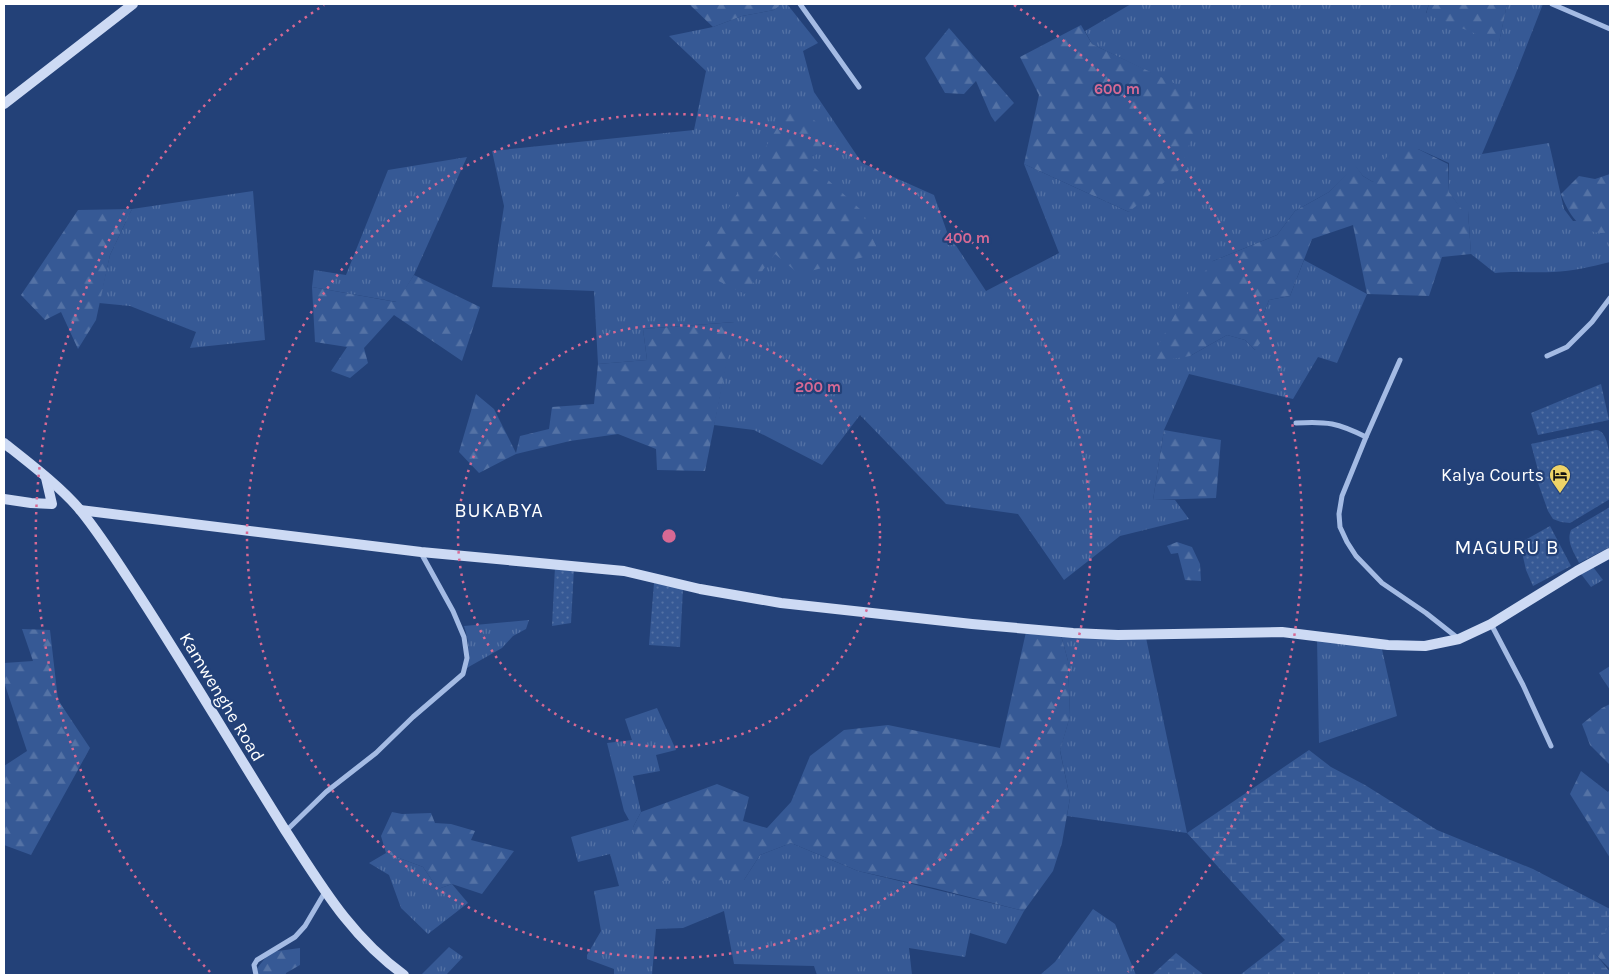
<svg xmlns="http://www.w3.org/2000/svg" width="1614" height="979" font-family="Karla,sans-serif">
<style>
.grass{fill:url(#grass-tufts)}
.forest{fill:url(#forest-firs)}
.wetland{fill:url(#wetland-marsh)}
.park{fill:url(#park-dots)}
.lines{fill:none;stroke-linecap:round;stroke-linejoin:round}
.street{stroke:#a4bbe4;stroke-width:5}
.secondary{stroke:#cddaf4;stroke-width:10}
.ring{fill:none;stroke:#d76994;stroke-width:2.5;stroke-dasharray:2.5 5}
.labels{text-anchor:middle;stroke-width:4.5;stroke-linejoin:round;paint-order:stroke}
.poi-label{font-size:18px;fill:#fff;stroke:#234178;text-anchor:end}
.street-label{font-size:18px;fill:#fff;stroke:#234178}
.quarter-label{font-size:20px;letter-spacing:1px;fill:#fff;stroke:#234178}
.centre{fill:#d76994;stroke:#234178;stroke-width:2.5}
.ring-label{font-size:15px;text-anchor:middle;font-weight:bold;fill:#d76994;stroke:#234178;stroke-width:4.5;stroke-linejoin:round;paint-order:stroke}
</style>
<defs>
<pattern id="grass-tufts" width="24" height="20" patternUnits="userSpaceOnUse" patternTransform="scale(1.25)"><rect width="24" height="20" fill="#365995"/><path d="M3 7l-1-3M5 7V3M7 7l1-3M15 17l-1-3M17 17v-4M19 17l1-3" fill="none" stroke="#5472a5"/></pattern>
<pattern id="forest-firs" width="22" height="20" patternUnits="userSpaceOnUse" patternTransform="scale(1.25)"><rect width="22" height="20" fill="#365995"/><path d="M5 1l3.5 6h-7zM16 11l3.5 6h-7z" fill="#5472a5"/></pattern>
<pattern id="wetland-marsh" width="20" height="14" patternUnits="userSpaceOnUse" patternTransform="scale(1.25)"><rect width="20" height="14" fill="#365995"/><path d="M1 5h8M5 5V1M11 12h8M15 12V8" fill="none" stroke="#5472a5"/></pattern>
<pattern id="park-dots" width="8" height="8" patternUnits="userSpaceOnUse" patternTransform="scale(1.25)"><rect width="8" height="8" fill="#365995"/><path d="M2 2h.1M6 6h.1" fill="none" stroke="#5472a5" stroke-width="1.8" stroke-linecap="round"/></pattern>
</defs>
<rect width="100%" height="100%" fill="#234178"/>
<!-- grass -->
<g class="grass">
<path d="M782,4H787L818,43L803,51L814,92L862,163L934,195L947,232L986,291L1059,253L1024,164L1129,212L1188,91L1092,44L1085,31L1131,4H1429L1426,13L1499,42L1507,4H1543L1514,78L1482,154L1549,143L1564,209L1573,221L1610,219V262C1591,267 1573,271 1553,272C1534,273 1514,271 1495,273L1471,254L1468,211L1463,212L1449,192V163L1418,149L1373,182L1363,176L1355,166L1329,192L1295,211L1277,235L1213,261L1190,356L1227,335L1245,340L1255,350L1262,318L1269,300L1290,296L1304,260L1367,294L1337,363L1318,357L1293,399L1189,374L1164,430L1153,500H1175L1189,519L1120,536L1064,580L1018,514L946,504L860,415L822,465L754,430L714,425L734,322L643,329L647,360L598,364L594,291L492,287L504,206L492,151L694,130L706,71L669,36L713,27L742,16L774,10Z"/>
<polygon points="467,157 414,275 397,302 312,287 314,270 346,275 388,170"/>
<polygon points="253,191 265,340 190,348 196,332 130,306 99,303 110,255 132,209"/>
<polygon points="1593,567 1603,580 1591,587 1581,574"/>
<path d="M529,620L526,629L513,636L502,648L465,669C470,654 469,641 464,626Z"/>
<polygon points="1145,633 1187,833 1067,816 1070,798 1060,750 1070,716 1068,661 1061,635"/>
<polygon points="1317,638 1381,645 1397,716 1319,743"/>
<polygon points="657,708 676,750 656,755 660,771 633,776 641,812 633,827 744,880 760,855 791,843 858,871 1024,911 1006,944 970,933 965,957 909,948 912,975 817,975 814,966 734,964 724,911 683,928 656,929 652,975 614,975 614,969 587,959 587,955 601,931 594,891 619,886 610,854 578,862 571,837 629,820 624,811 607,743 632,740 625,719"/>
<polygon points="386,853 423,867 438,889 452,884 468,903 428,934 401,908 389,875 369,863"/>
<polygon points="1093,909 1115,924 1136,975 1040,975 1055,962"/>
<polygon points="449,947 463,957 446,975 421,975"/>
</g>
<!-- forest -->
<g class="forest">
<polygon points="689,4 782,4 774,10 742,16 713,27"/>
<polygon points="1429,4 1507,4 1499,43 1426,14"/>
<polygon points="1081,25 1092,44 1188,90 1198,121 1180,169 1129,212 1024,164 1039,95 1020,57"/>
<polygon points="949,28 1014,103 995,122 991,116 976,81 964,94 945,93 925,58"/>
<polygon points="790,107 814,120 836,144 806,160 861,210 879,253 799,274 775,254 745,294 692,268"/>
<polygon points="1418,149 1448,164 1449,192 1463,211 1468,211 1471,254 1442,257 1429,296 1367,294 1353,225 1312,239 1290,296 1269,300 1262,318 1269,331 1255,350 1245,340 1227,335 1190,356 1149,363 1182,301 1213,261 1277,235 1295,211 1329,192 1355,165 1363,176 1373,182 1390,151"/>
<path d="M1610,174V232C1584,238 1569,216 1561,194L1579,176L1595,179Z"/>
<polygon points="132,209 110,255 96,320 78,349 61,312 45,320 21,295 78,210"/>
<polygon points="414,275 480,307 462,361 394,315 364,348 368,363 350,378 331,371 347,347 315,342 312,287 396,302"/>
<polygon points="735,322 705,471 657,470 656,449 618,434 570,441 516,454 479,473 459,452 476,394 494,409 516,453 520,436 549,429 552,407 594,404 598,364 647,360 643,329"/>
<polygon points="1164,430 1221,440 1216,498 1153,500"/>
<polygon points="1177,542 1192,547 1200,564 1201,581 1185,580 1178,553 1171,554 1167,546"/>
<polygon points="22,629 50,630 58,700 90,748 31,855 4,845 4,766 27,751 4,682 4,663 33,661"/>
<polygon points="1026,632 1061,635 1068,661 1070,716 1060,751 1070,798 1062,843 1053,871 1024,911 934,888 858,871 791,843 760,855 744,880 643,881 633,827 641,812 717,784 749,797 743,821 767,828 791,802 810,756 844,730 888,725 1000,748"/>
<polygon points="1610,666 1610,690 1599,673"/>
<polygon points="1610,704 1610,765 1590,745 1582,724 1602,708"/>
<polygon points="1581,771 1608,792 1610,789 1610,858 1570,794"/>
<polygon points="392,812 402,814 431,813 435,823 451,824 475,831 471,840 514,851 482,894 452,884 438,889 423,867 386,853 381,836"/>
<polygon points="1610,924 1610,969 1592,951"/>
<polygon points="300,948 300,965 286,973 286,975 256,975 254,972 270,952"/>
</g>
<!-- wetland -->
<g class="wetland">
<polygon points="1309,750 1331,767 1365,785 1437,830 1533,869 1610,909 1610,924 1593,951 1610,972 1610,975 1240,975 1285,940 1187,833"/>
<polygon points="1176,953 1204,975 1152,975"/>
</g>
<!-- park -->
<g class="park">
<polygon points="1601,384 1609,420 1538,435 1531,413"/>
<path d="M1596,430C1614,430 1610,485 1610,499L1570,523L1561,522L1553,519L1548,511L1537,480L1539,474L1531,444Z"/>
<path d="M1610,507V547L1579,563C1574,552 1566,542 1571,530Z"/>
<polygon points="1550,526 1571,566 1533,586 1526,570 1520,543"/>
<polygon points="555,567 574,568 571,623 552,626"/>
<polygon points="654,583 683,588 680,647 649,645"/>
</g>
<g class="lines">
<!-- street -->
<g class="street">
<polyline points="800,4 859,87"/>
<polyline points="1552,4 1610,29"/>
<polyline points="1547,356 1567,347 1592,322 1610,298"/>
<polyline points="1400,360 1366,437 1342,496 1339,514 1340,527 1347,542 1356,556 1382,583 1426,613 1459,639"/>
<path d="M1296,423C1327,421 1338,423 1366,437"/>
<polyline points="1491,624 1523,685 1551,746"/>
<polyline points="286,831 326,792 376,753 413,717 463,674 467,658 464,637 453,611 421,553"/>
<polyline points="256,975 254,965 257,960 295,937 305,926 325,892"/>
</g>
<!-- secondary -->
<g class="secondary">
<polyline points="4,104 133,4"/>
<path d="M4,443C28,462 61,487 81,511C102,537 120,566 139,595C189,672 236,752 285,830C321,885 350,936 404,975"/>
<polyline points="4,499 31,503 52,504 46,478"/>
<polyline points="80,510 421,552 624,571 700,589 781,603 972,624 1073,633 1118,635 1282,632 1388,645 1425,646 1459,639 1491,624 1577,571 1610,553"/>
</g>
</g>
<!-- distance rings -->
<g class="ring">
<circle cx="669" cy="536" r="211"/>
<circle cx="669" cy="536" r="422"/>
<path d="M210 972A633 633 0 0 1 324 5M1014 5A633 633 0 0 1 1128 972"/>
</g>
<!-- icons -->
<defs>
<g id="hotel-pin" transform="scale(1.125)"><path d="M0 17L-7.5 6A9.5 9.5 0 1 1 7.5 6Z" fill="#eed367" stroke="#234178"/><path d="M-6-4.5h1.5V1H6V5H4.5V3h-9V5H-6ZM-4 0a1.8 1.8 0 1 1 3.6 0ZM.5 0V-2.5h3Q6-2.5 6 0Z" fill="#111"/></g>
</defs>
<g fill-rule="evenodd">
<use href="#hotel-pin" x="1560" y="475"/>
</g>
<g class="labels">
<!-- poi labels -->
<g class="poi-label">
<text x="1544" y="481">Kalya Courts</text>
</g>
<!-- street labels -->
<g class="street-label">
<text transform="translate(222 697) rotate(59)" y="6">Kamwenghe Road</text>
</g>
<!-- quarter labels -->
<g class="quarter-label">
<text x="499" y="517">BUKABYA</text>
<text x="1507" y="554">MAGURU B</text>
</g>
</g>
<circle cx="669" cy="536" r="8" class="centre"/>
<g class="ring-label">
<text x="1117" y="94">600 m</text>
<text x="967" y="243">400 m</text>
<text x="818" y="392">200 m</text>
</g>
<!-- border -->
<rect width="1614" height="979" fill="none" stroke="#ffffff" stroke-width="10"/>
</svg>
